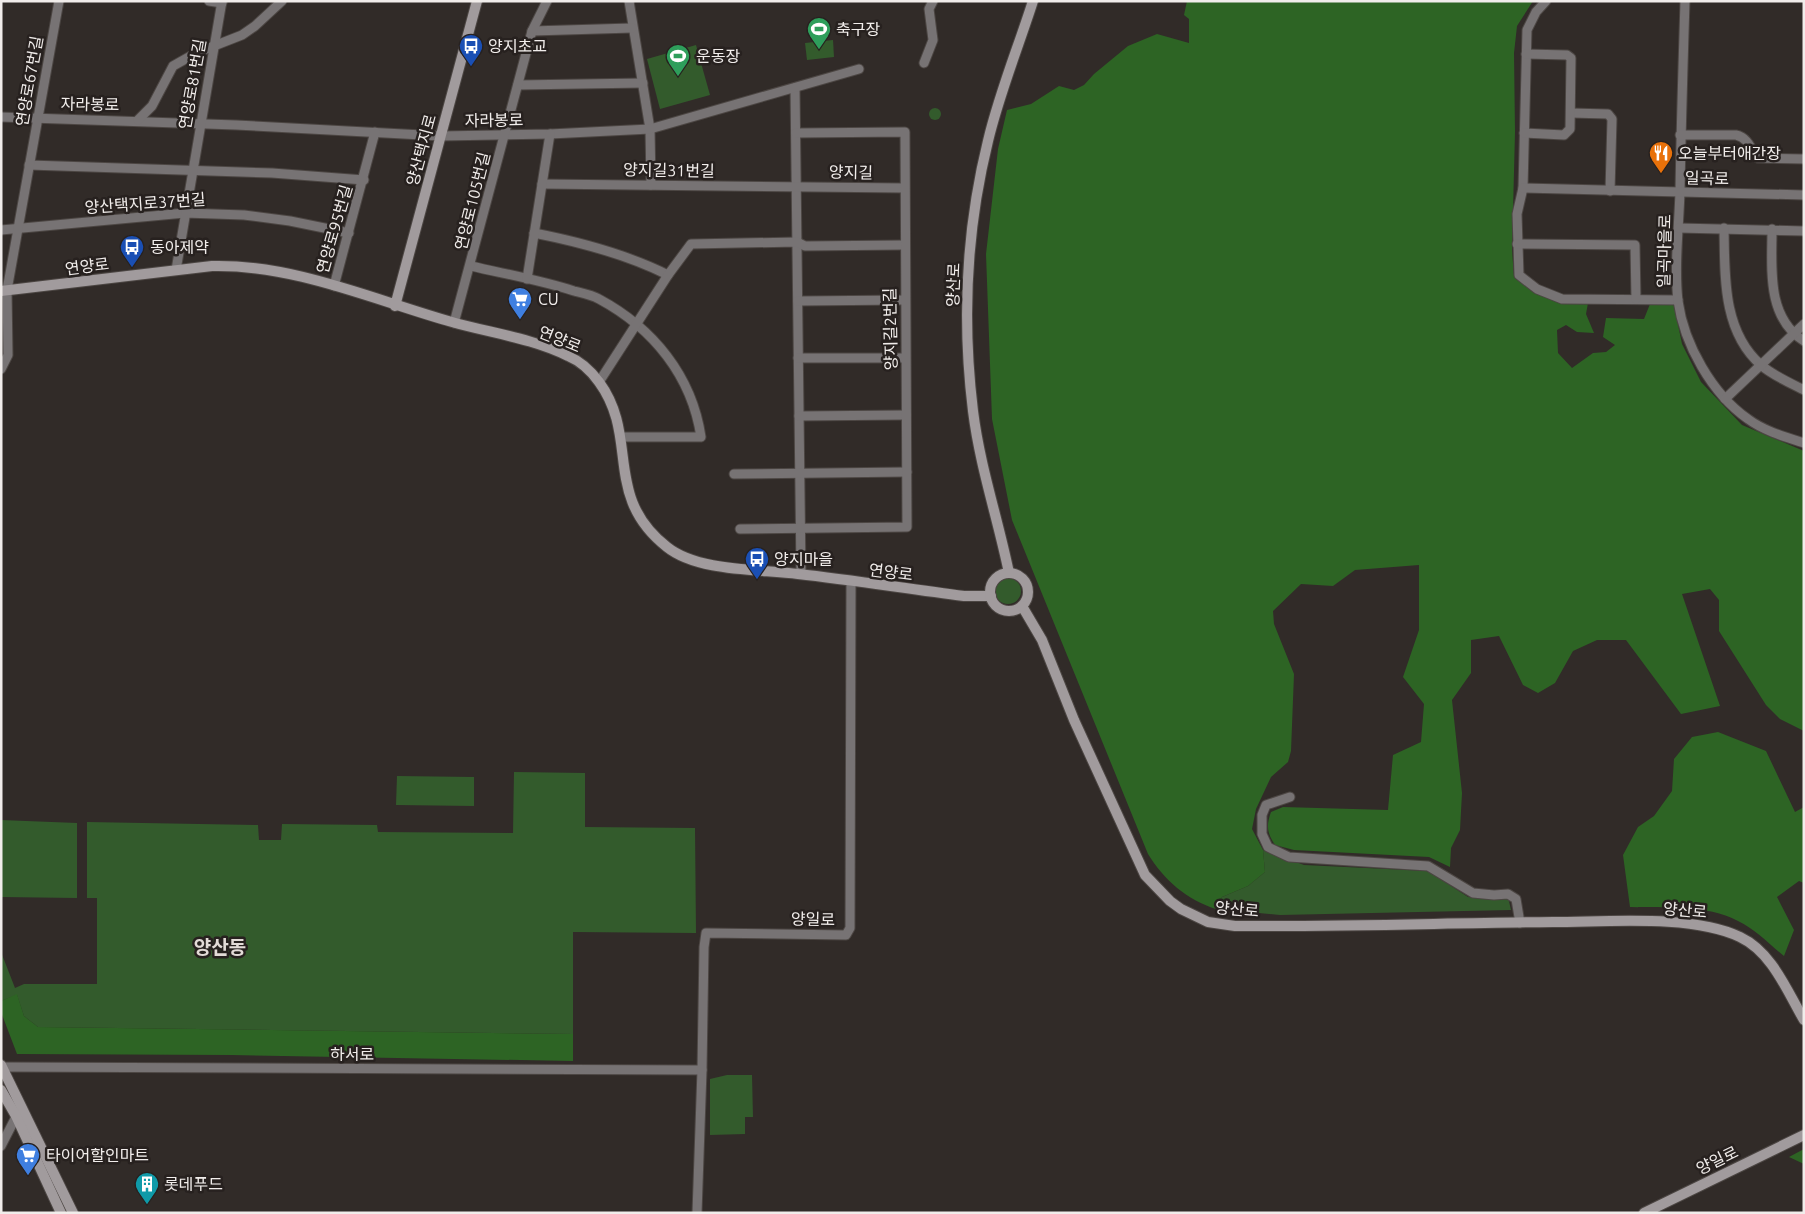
<svg xmlns="http://www.w3.org/2000/svg" width="1805" height="1214" font-family="Ubuntu,'Noto Sans KR',sans-serif">
<style>
.green{fill:#335b2c}
.forest{fill:#2d6424}
.lines{fill:none;stroke-linecap:round;stroke-linejoin:round}
.street-casing{stroke:#4c4643;stroke-width:11}
.secondary-casing{stroke:#4c4643;stroke-width:12}
.street{stroke:#777374;stroke-width:9}
.secondary{stroke:#a19b9d;stroke-width:10}
.labels{text-anchor:middle;stroke-width:5;stroke-linejoin:round;paint-order:stroke}
.poi-label{font-size:16px;fill:#f1edeb;stroke:#27211f;text-anchor:start}
.street-label{font-size:16px;fill:#f1edeb;stroke:#27211f}
.quarter-label{font-size:19px;font-weight:bold;fill:#e3dbd7;stroke:#27211f}
</style>
<rect width="100%" height="100%" fill="#312b28"/>
<!-- green -->
<g class="green">
<polygon points="833,40 834,57 807,60 805,43"/>
<polygon points="696,45 710,95 660,109 647,59"/>
<circle cx="935" cy="114" r="6"/>
<circle cx="1008" cy="591" r="13"/>
<polygon points="514,772 585,773 585,827 695,828 696,933 573,932 573,1034 38,1027 24,1016 17,995 1,1001 1,952 15,988 24,984 97,984 97,898 87,898 87,822 258,825 259,840 281,840 282,824 377,825 378,832 513,833"/>
<polygon points="397,776 474,777 474,806 396,805"/>
<polygon points="1,820 77,823 77,898 1,897"/>
<polygon points="1263,850 1304,865 1428,871 1468,897 1490,899 1508,897 1511,910 1280,915 1216,909 1222,897 1248,886 1265,872"/>
<polygon points="727,1075 752,1075 753,1117 745,1117 745,1134 710,1135 710,1079"/>
</g>
<!-- forest -->
<g class="forest">
<path d="M1187,1H1533L1517,26L1514,53L1515,132L1512,250L1514,277C1540,297 1555,303 1588,303L1586,314L1594,333L1577,332L1566,325L1557,330L1558,353L1572,368L1593,353L1606,352L1615,345L1603,337L1606,318L1644,319L1650,304L1674,305L1682,344L1701,382L1742,425L1804,451V731L1780,719L1766,705L1719,631V600L1710,589L1682,594L1720,706L1681,714L1626,640H1597L1573,651L1555,683L1538,693L1523,685L1499,636L1471,640V673L1452,700L1462,793L1460,830L1451,848L1450,867L1429,857L1294,850L1275,845C1267,833 1266,826 1271,812L1283,807L1388,810L1393,755L1421,742L1424,704L1403,677L1419,630V565L1355,570L1333,586L1301,584L1273,611L1274,624L1294,674L1291,751L1288,762L1271,777L1256,809L1252,829L1263,850L1265,872L1248,886L1222,897L1216,909C1187,900 1164,880 1148,854L1012,520L992,419L986,254L998,149L1007,110L1031,104L1059,86L1074,90L1084,85L1094,74L1128,46L1157,34L1189,43V19L1184,15Z"/>
<path d="M1718,732L1766,751L1795,812L1804,807V883L1799,881L1777,897L1794,930L1784,956C1769,944 1755,929 1738,921C1706,904 1665,908 1630,907L1623,855L1638,827L1654,816L1672,791L1674,759L1692,737Z"/>
<polygon points="17,994 24,1016 38,1027 573,1034 573,1061 231,1055 17,1054 1,1012 1,1001"/>
<polygon points="1804,1149 1804,1164 1789,1157"/>
</g>
<g class="lines">
<!-- street casing -->
<g class="street-casing">
<g id="street">
<polyline points="209,1 222,3"/>
<polyline points="629,1 650,129 651,185"/>
<polyline points="1546,1 1536,12 1527,30 1523,188 1517,214 1519,275 1537,289 1562,299 1678,300"/>
<path d="M1685,1C1683,65 1681,128 1680,191C1679,226 1674,266 1678,301C1684,344 1712,394 1748,419C1764,431 1785,437 1804,443"/>
<polyline points="532,31 632,28"/>
<polyline points="924,63 933,40 929,9 933,1"/>
<polyline points="518,85 643,83"/>
<polyline points="795,88 801,574"/>
<polyline points="1571,113 1608,114 1612,119 1610,191"/>
<polyline points="1,117 236,125 441,136 550,134 650,129 859,69"/>
<polyline points="138,120 152,106 173,66 196,53 242,35 255,26 282,1"/>
<polyline points="1524,133 1564,135 1570,129 1571,58 1567,55 1526,54"/>
<path d="M1680,135H1736C1747,137 1751,148 1757,158L1804,159"/>
<polyline points="29,165 272,173 364,180"/>
<polyline points="542,184 904,188"/>
<polyline points="1523,188 1804,195"/>
<polyline points="1679,228 1804,231"/>
<path d="M1724,228C1725,275 1722,331 1761,365C1772,375 1790,383 1804,390"/>
<path d="M1772,229C1772,268 1766,317 1804,341"/>
<polyline points="1,230 185,213 244,215 290,221 349,233"/>
<path d="M534,233C580,242 626,254 668,275"/>
<polyline points="1517,244 1635,245 1636,299"/>
<path d="M471,266C505,274 540,280 574,291C582,293 592,295 599,299C653,328 692,376 701,437H621"/>
<polyline points="176,270 222,1"/>
<polyline points="527,279 550,134"/>
<polyline points="334,286 375,132"/>
<polyline points="798,301 904,300"/>
<polyline points="454,323 532,31 547,1"/>
<polyline points="798,358 905,358"/>
<polyline points="1,369 8,355 7,290 59,1"/>
<polyline points="599,382 668,275 691,244 797,242 805,246 904,245"/>
<polyline points="1725,399 1804,324"/>
<polyline points="799,416 906,415"/>
<polyline points="734,474 907,472"/>
<polyline points="740,529 907,527 905,132 796,133"/>
<polyline points="1290,797 1266,805 1262,815 1262,834 1268,847 1289,857 1428,866 1473,893 1494,895 1508,894 1516,899 1520,923"/>
<polyline points="1,1067 702,1070"/>
<polyline points="1,1146 18,1113"/>
<polyline points="697,1213 702,1070 704,947 706,933 846,935 850,928 851,582"/>
</g>
</g>
<!-- secondary casing -->
<g class="secondary-casing">
<g id="secondary">
<path d="M1,291L212,266C294,264 374,300 452,322C490,333 532,338 568,356C580,361 591,371 599,382C640,438 602,496 667,547C698,572 761,569 798,574C853,580 908,589 964,596H991"/>
<polyline points="395,306 477,1"/>
<path d="M1009,573C998,519 980,467 973,411C962,321 966,230 988,141C999,94 1018,48 1033,1"/>
<circle cx="1009" cy="592" r="19"/>
<path d="M1022,606L1042,640L1074,720L1145,875L1170,901L1181,909L1208,922L1235,926C1341,927 1447,923 1553,922C1607,922 1692,914 1740,937C1772,952 1787,991 1804,1020"/>
<polyline points="1,1065 73,1213"/>
<polyline points="1,1090 16,1116 61,1213"/>
<polyline points="1644,1213 1804,1135"/>
</g>
</g>
<!-- street -->
<use href="#street" class="street"/>
<!-- secondary -->
<use href="#secondary" class="secondary"/>
</g>
<!-- icons -->
<defs>
<g id="stadium-pin" transform="scale(1.25)"><path d="M0 17L-7.5 6A9.5 9.5 0 1 1 7.5 6Z" fill="#2e9e5b" stroke="#27211f"/><path d="M0-5a6.5 5 0 1 0 0 10a6.5 5 0 1 0 0-10ZM-3.5-1.8h7v3.6h-7Z" fill="#fff"/></g>
<g id="bus-pin" transform="scale(1.25)"><path d="M0 17L-7.5 6A9.5 9.5 0 1 1 7.5 6Z" fill="#1a4fb4" stroke="#27211f"/><path d="M-5-6H5V4H4V6H2V4H-2V6H-4V4H-5ZM-3.5-4V0h7V-4ZM-3.5 1.2v1.5H-2V1.2ZM2 1.2v1.5H3.5V1.2Z" fill="#fff"/></g>
<g id="restaurant-pin" transform="scale(1.25)"><path d="M0 17L-7.5 6A9.5 9.5 0 1 1 7.5 6Z" fill="#e8710a" stroke="#27211f"/><path d="M-5-6h1v4h1v-4h1v4h1v-4h1v5L-1.5 .5V6h-2V.5L-5-1ZM5-6V6H3V1.5H1.5Q1.5-4 5-6Z" fill="#fff"/></g>
<g id="supermarket-pin" transform="scale(1.25)"><path d="M0 17L-7.5 6A9.5 9.5 0 1 1 7.5 6Z" fill="#3f7fe0" stroke="#27211f"/><path d="M-6-5.5h2.5l.6 2H6L4.5 2H-2.5L-4.4-4H-6ZM-1.5 3.2a1.3 1.3 0 1 0 .1 0ZM3 3.2a1.3 1.3 0 1 0 .1 0Z" fill="#fff"/></g>
<g id="building-pin" transform="scale(1.25)"><path d="M0 17L-7.5 6A9.5 9.5 0 1 1 7.5 6Z" fill="#0f9aa8" stroke="#27211f"/><path d="M-4-6H4V6H1V3H-1V6H-4ZM-2.5-4.3h1.7v1.8h-1.7ZM.8-4.3h1.7v1.8H.8ZM-2.5-1h1.7V.8h-1.7ZM.8-1h1.7V.8H.8Z" fill="#fff"/></g>
</defs>
<g fill-rule="evenodd">
<use href="#stadium-pin" x="819" y="29"/>
<use href="#bus-pin" x="471" y="46"/>
<use href="#stadium-pin" x="678" y="56"/>
<use href="#restaurant-pin" x="1661" y="153"/>
<use href="#bus-pin" x="132" y="247"/>
<use href="#supermarket-pin" x="520" y="299"/>
<use href="#bus-pin" x="757" y="559"/>
<use href="#supermarket-pin" x="28" y="1155"/>
<use href="#building-pin" x="147" y="1184"/>
</g>
<g class="labels">
<!-- poi labels -->
<g class="poi-label">
<text x="836" y="35">축구장</text>
<text x="488" y="52">양지초교</text>
<text x="696" y="62">운동장</text>
<text x="1678" y="159">오늘부터애간장</text>
<text x="150" y="253">동아제약</text>
<text x="538" y="305">CU</text>
<text x="774" y="565">양지마을</text>
<text x="46" y="1161">타이어할인마트</text>
<text x="164" y="1190">롯데푸드</text>
</g>
<!-- street labels -->
<g class="street-label">
<text transform="translate(29 81) rotate(-80)" y="6">연양로67번길</text>
<text transform="translate(192 84) rotate(-80)" y="6">연양로81번길</text>
<text transform="translate(90 104) rotate(1)" y="6">자라봉로</text>
<text transform="translate(494 120) rotate(-1)" y="6">자라봉로</text>
<text transform="translate(421 150) rotate(-75)" y="6">양산택지로</text>
<text transform="translate(669 170) rotate(1)" y="6">양지길31번길</text>
<text transform="translate(851 172) rotate(1)" y="6">양지길</text>
<text transform="translate(1707 178) rotate(1)" y="6">일곡로</text>
<text transform="translate(472 201) rotate(-76)" y="6">연양로105번길</text>
<text transform="translate(145 203) rotate(-4)" y="6">양산택지로37번길</text>
<text transform="translate(334 229) rotate(-74)" y="6">연양로95번길</text>
<text transform="translate(1664 251) rotate(-89)" y="6">일곡마을로</text>
<text transform="translate(87 266) rotate(-7)" y="6">연양로</text>
<text transform="translate(953 285) rotate(-88)" y="6">양산로</text>
<text transform="translate(890 329) rotate(-91)" y="6">양지길2번길</text>
<text transform="translate(560 339) rotate(22)" y="6">연양로</text>
<text transform="translate(891 572) rotate(7)" y="6">연양로</text>
<text transform="translate(1237 909) rotate(5)" y="6">양산로</text>
<text transform="translate(1685 910) rotate(5)" y="6">양산로</text>
<text transform="translate(813 919) rotate(1)" y="6">양일로</text>
<text x="352" y="1060">하서로</text>
<text transform="translate(1717 1160) rotate(-26)" y="6">양일로</text>
</g>
<!-- quarter labels -->
<g class="quarter-label">
<text x="220" y="954">양산동</text>
</g>
</g>
<!-- border -->
<rect width="1805" height="1214" fill="none" stroke="#f1edeb" stroke-width="5"/>
</svg>
